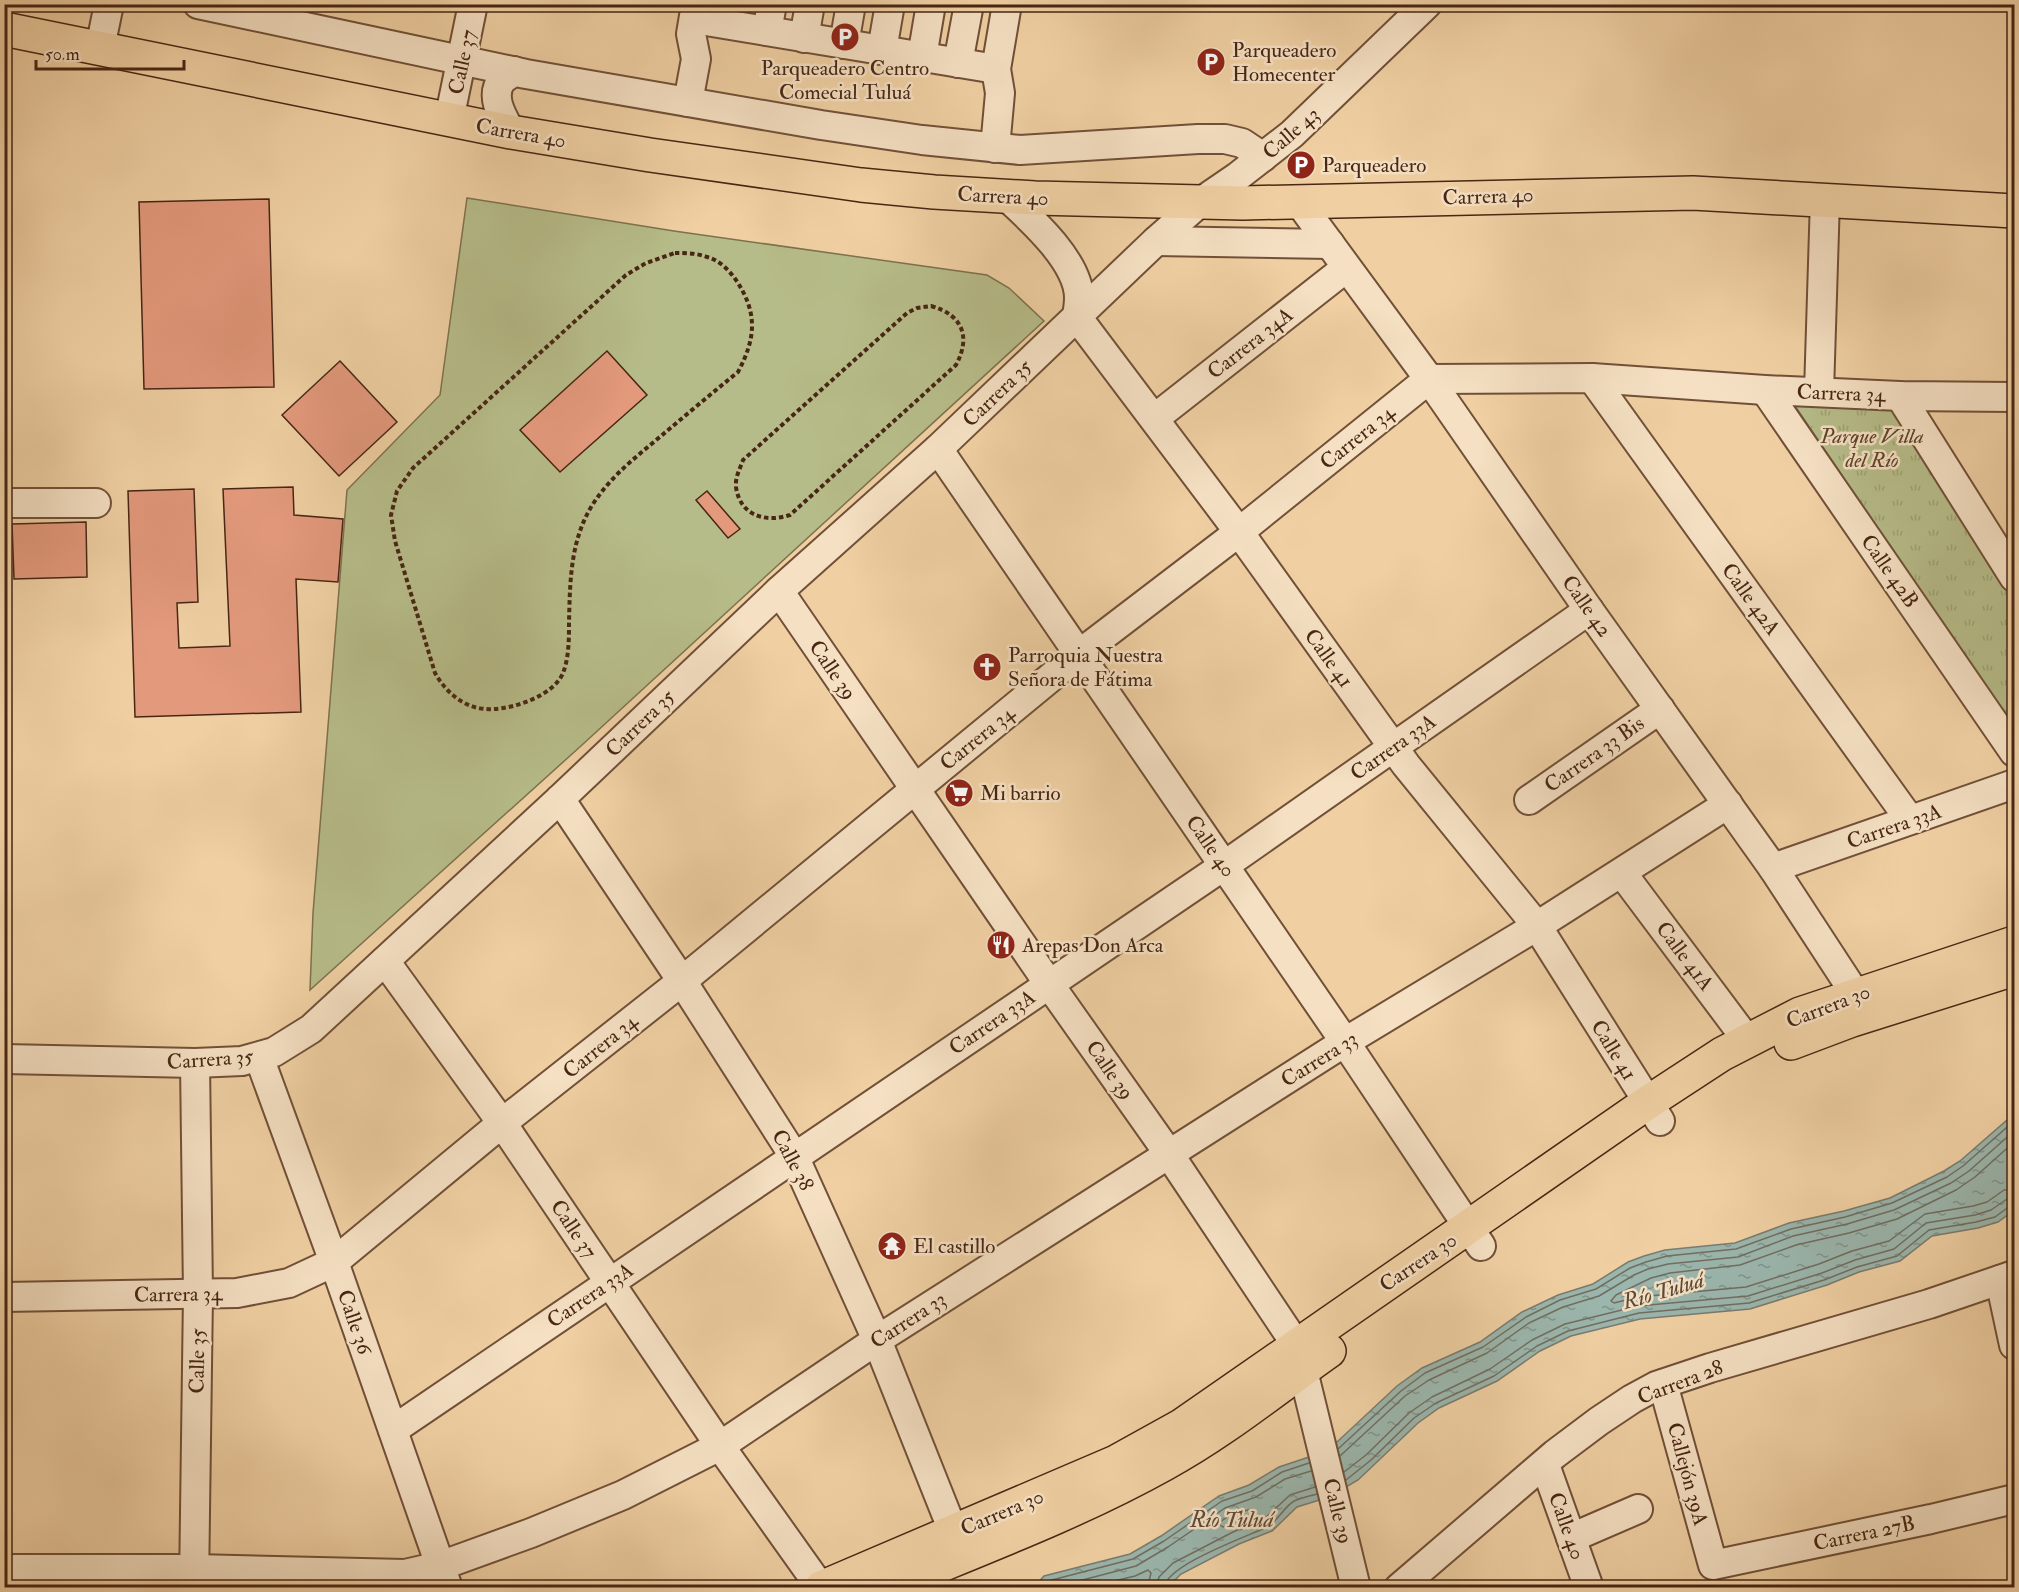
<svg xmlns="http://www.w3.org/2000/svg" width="2019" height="1592" font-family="'IM FELL Double Pica',serif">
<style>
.grass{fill:#b6bc89;stroke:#7e714e;stroke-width:1.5}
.park{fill:url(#park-tufts);stroke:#7e714e;stroke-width:1.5}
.water{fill:url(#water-ripples);stroke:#797c70;stroke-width:1.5}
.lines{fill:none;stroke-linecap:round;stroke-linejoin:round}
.shore{stroke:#716e60;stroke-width:1.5}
.building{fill:#e3997c;stroke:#472614;stroke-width:1.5}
.minor-casing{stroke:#715038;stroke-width:32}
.major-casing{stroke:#472614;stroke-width:36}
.path{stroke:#472614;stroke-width:4;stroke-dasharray:4.5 3;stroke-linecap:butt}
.minor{stroke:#f5e0c3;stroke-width:28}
.major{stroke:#f0d0a3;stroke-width:33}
.labels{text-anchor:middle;stroke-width:5;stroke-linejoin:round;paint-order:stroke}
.poi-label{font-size:21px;fill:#472614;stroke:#f5e0c3;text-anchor:start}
.street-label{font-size:21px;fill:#472614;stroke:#f5e0c3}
.park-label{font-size:21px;font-style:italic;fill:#5d442b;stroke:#f5e0c3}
.water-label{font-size:22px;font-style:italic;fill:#5c4a3a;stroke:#f5e0c3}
</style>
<defs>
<pattern id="park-tufts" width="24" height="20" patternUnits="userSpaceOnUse" patternTransform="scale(1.5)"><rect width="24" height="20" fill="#b6bc89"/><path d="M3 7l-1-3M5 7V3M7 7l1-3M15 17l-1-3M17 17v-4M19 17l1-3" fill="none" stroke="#9ea175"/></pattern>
<pattern id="water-ripples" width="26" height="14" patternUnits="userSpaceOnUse" patternTransform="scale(1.5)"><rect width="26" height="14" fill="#9bb6ad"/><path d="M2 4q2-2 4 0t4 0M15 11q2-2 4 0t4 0" fill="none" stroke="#80948c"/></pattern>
</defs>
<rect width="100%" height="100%" fill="#f0d0a3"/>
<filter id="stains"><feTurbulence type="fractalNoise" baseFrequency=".00333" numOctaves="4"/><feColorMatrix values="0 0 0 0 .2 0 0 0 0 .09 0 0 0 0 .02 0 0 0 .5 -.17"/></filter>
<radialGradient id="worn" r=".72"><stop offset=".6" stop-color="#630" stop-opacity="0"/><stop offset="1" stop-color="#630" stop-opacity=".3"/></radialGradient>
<!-- grass -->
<polygon class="grass" points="467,198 674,231 987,275 1009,288 1044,321 582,745 310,990 313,913 347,490 440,395"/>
<!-- park -->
<polygon class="park" points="1795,406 1893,408 2014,601 2014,729"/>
<!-- water -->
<polygon class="water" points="2014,1114 2014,1210 1998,1222 1978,1228 1932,1236 1900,1261 1859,1272 1827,1285 1750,1309 1640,1319 1571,1336 1540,1351 1497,1381 1439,1408 1418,1423 1358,1480 1329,1497 1297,1507 1272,1531 1239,1544 1181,1574 1168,1587 1033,1588 1044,1576 1130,1554 1161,1536 1219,1496 1249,1485 1279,1467 1315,1455 1337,1442 1397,1386 1422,1368 1480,1342 1522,1312 1558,1295 1593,1284 1628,1262 1644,1256 1665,1250 1735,1243 1789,1223 1844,1211 1890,1198 1944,1171 1960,1161"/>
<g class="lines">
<!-- shore -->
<g class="shore">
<polyline points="2014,1142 1975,1177 1956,1190 1897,1219 1849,1233 1796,1245 1740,1265 1670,1273 1651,1278 1616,1295 1611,1301 1614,1303 1638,1297 1746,1287 1819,1264 1852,1251 1889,1241 1925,1214 1973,1206 1987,1202 2004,1190 2014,1189"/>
<polyline points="1338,1449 1401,1391 1425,1373 1483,1347 1526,1317 1560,1300 1596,1289 1630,1268 1646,1262 1667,1256 1736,1249 1791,1229 1845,1217 1892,1203 1947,1177 1963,1166 2014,1121"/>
<polyline points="1340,1456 1405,1396 1429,1380 1487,1353 1529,1323 1563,1307 1599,1296 1634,1275 1648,1269 1668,1264 1738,1257 1793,1236 1847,1224 1894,1210 1951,1183 1969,1171 2014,1131"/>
<polyline points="1344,1472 1366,1455 1409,1413 1432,1397 1490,1369 1532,1340 1565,1324 1638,1306 1748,1296 1822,1273 1855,1260 1894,1249 1926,1223 1975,1215 1991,1210 2007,1199 2014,1198"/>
<polyline points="1346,1480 1371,1460 1414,1418 1436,1403 1494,1376 1537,1346 1568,1331 1639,1313 1749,1303 1824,1280 1857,1267 1897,1256 1929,1230 1976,1222 1995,1217 2010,1206 2014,1205"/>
<polygon points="1251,1509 1255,1510 1253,1514 1223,1527 1220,1525 1220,1522 1229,1516"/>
<polyline points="1041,1588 1048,1581 1133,1559 1164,1541 1222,1501 1252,1491 1282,1472 1309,1463"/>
<polyline points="1052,1588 1136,1566 1168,1547 1225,1508 1256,1497 1285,1479 1311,1471"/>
<polyline points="1085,1588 1135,1576 1148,1570 1151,1573 1147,1588"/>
<polyline points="1156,1588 1159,1577 1173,1563 1233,1532 1264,1519 1290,1495 1315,1487"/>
<path d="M1164,1588C1166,1565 1246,1537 1267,1527C1278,1521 1284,1507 1294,1501C1301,1498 1310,1496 1317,1494"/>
</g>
</g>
<!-- building -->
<g class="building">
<polygon points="269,199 274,387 144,389 139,202"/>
<polygon points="607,351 647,395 560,472 520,430"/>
<polygon points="340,361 397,422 339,476 282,415"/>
<polygon points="293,487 294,515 343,519 338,582 296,579 301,712 135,717 128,491 194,489 198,602 177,603 179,648 230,646 223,489"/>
<polygon points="707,491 740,529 728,538 696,500"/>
<polygon points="86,522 87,577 14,579 12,524"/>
</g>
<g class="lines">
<!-- minor casing -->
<g class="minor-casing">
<g id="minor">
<polyline points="198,4 526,74 821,125 922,140 1020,150 1198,139 1225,139 1242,143 1263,157"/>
<polyline points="694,19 996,69"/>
<polyline points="767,31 772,4"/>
<polyline points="804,38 810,4"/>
<polyline points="844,44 851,4"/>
<polyline points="100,48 109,4"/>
<polyline points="882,50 890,4"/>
<polyline points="922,57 931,4"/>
<polyline points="958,63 969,4"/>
<polyline points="688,102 696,59 691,34 696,4"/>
<polyline points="449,120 473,4"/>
<path d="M511,132C503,118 489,96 502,80C505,77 511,74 514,71"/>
<polyline points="995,148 1000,93 996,69 1007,4"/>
<path d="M1007,197C1031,219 1079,262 1079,298C1079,304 1078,310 1077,317L1239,532L1406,765L1537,926L1660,1121"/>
<polyline points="1299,202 1429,379 1589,610 1773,868 1856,995 1863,1015"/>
<polyline points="1156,241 1330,244"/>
<polyline points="1592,378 1910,820"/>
<polyline points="1765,390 2014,752"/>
<polyline points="1819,392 1825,199"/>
<polyline points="1900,396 2014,577"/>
<polyline points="1155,418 1346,268"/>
<polyline points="938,449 1345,1042 1481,1246"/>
<polyline points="4,503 96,503"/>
<polyline points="779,591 1049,984 1169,1154 1297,1346 1356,1588"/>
<polyline points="560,799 682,981 794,1156 877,1340 961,1551"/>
<polyline points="1529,800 1660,709"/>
<polyline points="1773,868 2014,784"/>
<polyline points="1622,873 1747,1040"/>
<polyline points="385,961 502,1123 720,1446 821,1588"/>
<polyline points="259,1057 334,1262 448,1588"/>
<polyline points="4,1059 195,1063 242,1061 274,1052 311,1029 560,799 779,591 938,449 1156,241 1199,203 1237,177 1292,134 1427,4"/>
<polyline points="2000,1280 2014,1345"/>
<polyline points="4,1297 237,1293 289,1283 334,1262 502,1123 682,981 1078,655 1239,532 1429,379 1592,378 1765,390 1900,396 2014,397"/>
<polyline points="1663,1384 1713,1565 1931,1519 2014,1499"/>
<polyline points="393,1430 1225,865 1589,610"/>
<polyline points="1545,1465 1589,1588"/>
<polyline points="1571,1538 1638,1509"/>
<polyline points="4,1569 195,1569 405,1574 440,1566 531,1533 623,1495 720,1446 877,1340 1345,1042 1537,926 1728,804"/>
<polyline points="194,1586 198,1294 195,1063"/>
<polyline points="1399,1588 1555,1454 1599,1421 1632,1399 1656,1386 1710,1368 1929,1304 2014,1275"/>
</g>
</g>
<!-- major casing -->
<g class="major-casing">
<g id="major">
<polyline points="4,29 511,132 650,155 861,185 934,192 1035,198 1243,203 1693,193 2014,211"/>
<polyline points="1791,1043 1852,1020 2014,969"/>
<polyline points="821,1588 1116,1462 1181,1426 1647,1103 1722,1054 1800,1014 2014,943"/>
<path d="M885,1588C979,1549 1076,1513 1164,1464C1223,1432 1275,1389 1329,1351"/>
</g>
</g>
<!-- path -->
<g class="path">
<path d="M675,253C685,253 697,253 707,257C719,260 729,270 736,280C758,313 756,338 738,372C712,393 686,415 661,436C636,457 611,476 593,504C570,540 570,582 569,623C569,638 569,658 563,673C554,695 516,708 494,709C467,711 447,694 435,673L395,541L391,515L397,491L413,468L626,275L646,263Z"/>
<path d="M931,306C963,315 971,337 956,365L790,515C766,523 740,516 736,487C735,477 740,469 743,460L907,313L917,308Z"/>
</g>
<!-- minor -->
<use href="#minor" class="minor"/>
<!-- major -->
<use href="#major" class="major"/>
</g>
<!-- icons -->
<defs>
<g id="parking-disc" transform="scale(1.5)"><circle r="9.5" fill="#8f2418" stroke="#f5e0c3"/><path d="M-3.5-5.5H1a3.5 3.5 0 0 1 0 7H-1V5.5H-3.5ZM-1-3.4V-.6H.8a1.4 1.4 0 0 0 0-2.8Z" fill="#fff"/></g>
<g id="church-disc" transform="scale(1.5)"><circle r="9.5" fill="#8f2418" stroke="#f5e0c3"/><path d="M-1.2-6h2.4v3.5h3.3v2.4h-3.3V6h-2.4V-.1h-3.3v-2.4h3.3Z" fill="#fff"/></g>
<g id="supermarket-disc" transform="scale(1.5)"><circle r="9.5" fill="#8f2418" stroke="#f5e0c3"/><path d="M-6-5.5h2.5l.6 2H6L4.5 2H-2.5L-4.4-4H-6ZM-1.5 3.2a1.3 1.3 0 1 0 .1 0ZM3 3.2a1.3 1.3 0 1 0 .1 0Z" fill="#fff"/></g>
<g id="restaurant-disc" transform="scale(1.5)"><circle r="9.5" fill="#8f2418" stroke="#f5e0c3"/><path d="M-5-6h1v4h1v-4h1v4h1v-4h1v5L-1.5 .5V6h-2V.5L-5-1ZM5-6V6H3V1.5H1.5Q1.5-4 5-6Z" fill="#fff"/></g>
<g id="temple-disc" transform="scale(1.5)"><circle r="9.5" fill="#8f2418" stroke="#f5e0c3"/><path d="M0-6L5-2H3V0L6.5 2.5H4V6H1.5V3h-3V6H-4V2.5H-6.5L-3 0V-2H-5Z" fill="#fff"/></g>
</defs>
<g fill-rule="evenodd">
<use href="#parking-disc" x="845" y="37"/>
<use href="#parking-disc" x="1211" y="62"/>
<use href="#parking-disc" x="1301" y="165"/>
<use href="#church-disc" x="987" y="667"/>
<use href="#supermarket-disc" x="959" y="793"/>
<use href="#restaurant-disc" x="1001" y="945"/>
<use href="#temple-disc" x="892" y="1246"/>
</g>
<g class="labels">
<!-- poi labels -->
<g class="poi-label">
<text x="1232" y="57">Parqueadero<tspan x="1232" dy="24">Homecenter</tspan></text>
<text x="845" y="75" text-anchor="middle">Parqueadero Centro<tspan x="845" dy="24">Comecial Tuluá</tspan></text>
<text x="1322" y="172">Parqueadero</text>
<text x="1008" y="662">Parroquia Nuestra<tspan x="1008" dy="24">Señora de Fátima</tspan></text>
<text x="980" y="800">Mi barrio</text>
<text x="1022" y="952">Arepas Don Arca</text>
<text x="913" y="1253">El castillo</text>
</g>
<!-- street labels -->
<g class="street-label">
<text transform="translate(462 62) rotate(-78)" y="7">Calle 37</text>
<text transform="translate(521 133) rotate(10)" y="7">Carrera 40</text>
<text transform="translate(1291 133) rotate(-41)" y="7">Calle 43</text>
<text transform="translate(1003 196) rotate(3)" y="7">Carrera 40</text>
<text transform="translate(1488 196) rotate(-2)" y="7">Carrera 40</text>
<text transform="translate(1250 343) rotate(-38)" y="7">Carrera 34A</text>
<text transform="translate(997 393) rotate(-44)" y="7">Carrera 35</text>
<text transform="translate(1841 393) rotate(2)" y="7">Carrera 34</text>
<text transform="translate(1357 437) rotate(-39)" y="7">Carrera 34</text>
<text transform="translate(1890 571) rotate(55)" y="7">Calle 42B</text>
<text transform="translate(1751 599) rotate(54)" y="7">Calle 42A</text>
<text transform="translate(1587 606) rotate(55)" y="7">Calle 42</text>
<text transform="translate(1329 658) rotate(54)" y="7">Calle 41</text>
<text transform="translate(833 670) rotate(56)" y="7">Calle 39</text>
<text transform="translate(640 723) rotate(-44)" y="7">Carrera 35</text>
<text transform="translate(977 738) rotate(-39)" y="7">Carrera 34</text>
<text transform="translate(1393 747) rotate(-35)" y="7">Carrera 33A</text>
<text transform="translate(1594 754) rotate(-35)" y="7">Carrera 33 Bis</text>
<text transform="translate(1894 826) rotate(-19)" y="7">Carrera 33A</text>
<text transform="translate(1211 846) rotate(55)" y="7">Calle 40</text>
<text transform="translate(1685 956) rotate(53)" y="7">Calle 41A</text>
<text transform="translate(1828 1006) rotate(-21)" y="7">Carrera 30</text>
<text transform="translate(992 1022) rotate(-34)" y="7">Carrera 33A</text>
<text transform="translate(600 1046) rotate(-39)" y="7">Carrera 34</text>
<text transform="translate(1614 1050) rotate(58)" y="7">Calle 41</text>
<text transform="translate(210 1059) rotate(-4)" y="7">Carrera 35</text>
<text transform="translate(1319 1059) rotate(-32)" y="7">Carrera 33</text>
<text transform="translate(1110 1070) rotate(55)" y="7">Calle 39</text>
<text transform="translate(793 1160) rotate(62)" y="7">Calle 38</text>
<text transform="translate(574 1229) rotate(56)" y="7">Calle 37</text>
<text transform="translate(1418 1262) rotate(-34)" y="7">Carrera 30</text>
<text transform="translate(178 1294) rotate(-1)" y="7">Carrera 34</text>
<text transform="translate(590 1295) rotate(-34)" y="7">Carrera 33A</text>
<text transform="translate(908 1320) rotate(-33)" y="7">Carrera 33</text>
<text transform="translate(355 1322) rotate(71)" y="7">Calle 36</text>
<text transform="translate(197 1361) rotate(-89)" y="7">Calle 35</text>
<text transform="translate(1680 1382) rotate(-21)" y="7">Carrera 28</text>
<text transform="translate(1688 1474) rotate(75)" y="7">Callejón 39A</text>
<text transform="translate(1338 1511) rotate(76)" y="7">Calle 39</text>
<text transform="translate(1002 1512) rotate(-23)" y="7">Carrera 30</text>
<text transform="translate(1567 1526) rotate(70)" y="7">Calle 40</text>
<text transform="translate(1864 1533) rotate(-12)" y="7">Carrera 27B</text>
</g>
<!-- park labels -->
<g class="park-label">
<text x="1872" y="443">Parque Villa<tspan x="1872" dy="24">del Río</tspan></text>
</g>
<!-- water labels -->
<g class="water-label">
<text transform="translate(1663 1290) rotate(-16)" y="8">Río Tuluá</text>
<text x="1232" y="1527">Río Tuluá</text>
</g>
</g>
<!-- margin -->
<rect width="2019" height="1592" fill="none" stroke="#f0d0a3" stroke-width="24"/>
<rect x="6" y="6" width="2007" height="1580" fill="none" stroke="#472614" stroke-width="3"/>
<rect x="12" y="12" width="1995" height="1568" fill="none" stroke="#472614" stroke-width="1.5"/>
<!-- scale -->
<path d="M36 60v9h148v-9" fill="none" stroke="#472614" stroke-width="3"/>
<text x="45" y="60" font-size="18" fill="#472614" stroke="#f5e0c3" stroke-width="4.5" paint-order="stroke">50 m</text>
<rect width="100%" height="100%" filter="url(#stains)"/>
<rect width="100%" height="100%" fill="url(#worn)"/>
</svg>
